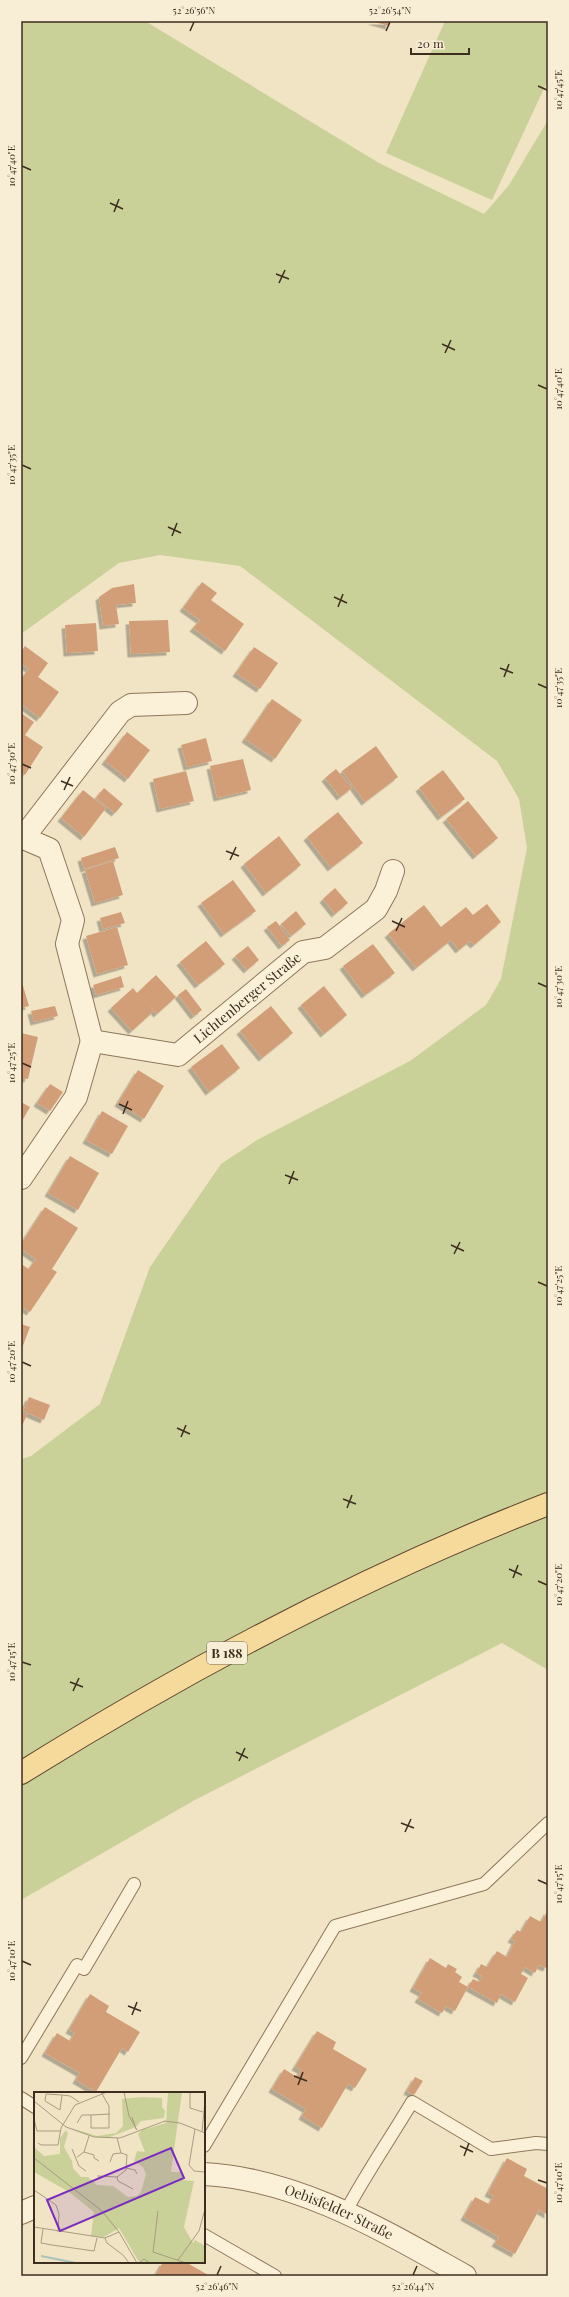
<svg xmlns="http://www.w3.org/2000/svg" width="569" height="2297" font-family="'Playfair Display',serif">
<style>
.green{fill:#cad198}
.building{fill:#d29e78;filter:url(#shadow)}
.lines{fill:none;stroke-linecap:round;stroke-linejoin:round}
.lane-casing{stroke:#8e7659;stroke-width:14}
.street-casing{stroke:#8e7659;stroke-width:24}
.primary-casing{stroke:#5c432e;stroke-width:24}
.lane{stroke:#fbf1d9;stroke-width:12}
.street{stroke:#fbf1d9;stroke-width:22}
.primary{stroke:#f6da9b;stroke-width:22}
.ticks{fill:none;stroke:#3d2d1e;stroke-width:1.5}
.labels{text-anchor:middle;stroke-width:3;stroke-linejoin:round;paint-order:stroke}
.shield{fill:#f8eed5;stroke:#756755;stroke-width:1}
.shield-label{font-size:13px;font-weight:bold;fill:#3d2d1e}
.street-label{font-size:14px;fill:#3d2d1e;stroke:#f8eed5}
.inset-river{fill:none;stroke:#a7c4bc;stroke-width:2}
.inset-road{fill:none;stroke:#a99b82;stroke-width:1}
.view{fill:#7b2cbf;fill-opacity:0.15;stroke:#7b2cbf;stroke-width:2}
.inset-edge{fill:none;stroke:#3d2d1e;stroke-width:2}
.neatline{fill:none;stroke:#3d2d1e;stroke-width:1.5}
.ticks-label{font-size:10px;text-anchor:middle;fill:#3d2d1e}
</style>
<defs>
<filter id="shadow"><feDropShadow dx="-3.5" dy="3.5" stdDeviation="0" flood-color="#0004"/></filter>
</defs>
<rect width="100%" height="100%" fill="#f1e4c5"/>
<!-- green -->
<g class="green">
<polygon points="21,21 145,21 379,163 484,214 509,185 548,120 548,1670 502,1643 193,1801 21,1900 21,1459 31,1456 100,1404 150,1267 221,1164 257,1140 410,1061 486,1005 501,979 527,848 519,799 497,761 240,566 160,555 119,563 21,634"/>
<polygon points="445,21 542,21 548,23 548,80 492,200 386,153"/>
</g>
<!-- building -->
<g class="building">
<polygon points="371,21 390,21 389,26"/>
<polygon points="202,582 217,593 211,600 244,624 225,651 193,628 200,620 183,608"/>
<polygon points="134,584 136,603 116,605 119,624 103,626 99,597 112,588"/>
<polygon points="168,620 170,652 131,654 129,621"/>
<polygon points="96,623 98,651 67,653 65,625"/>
<polygon points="25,646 48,663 38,677 59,692 40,718 21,704 21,679 29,669 21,663 21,652"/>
<polygon points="254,647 278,663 260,689 236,673"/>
<polygon points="272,699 302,720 275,759 245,739"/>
<polygon points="21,713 34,722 25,735 43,747 25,775 21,772"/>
<polygon points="127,732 150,750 128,779 105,761"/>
<polygon points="206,738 212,761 187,767 181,745"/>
<polygon points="376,746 398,777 365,802 342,771"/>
<polygon points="243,759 251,790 217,798 210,766"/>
<polygon points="336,769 352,788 340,797 325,778"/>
<polygon points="443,770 465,799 441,817 419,788"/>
<polygon points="186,771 194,801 160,809 153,779"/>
<polygon points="104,788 123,804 115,813 96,798"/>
<polygon points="83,790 106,808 84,837 61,818"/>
<polygon points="468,801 498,838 476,856 446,819"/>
<polygon points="338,812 363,843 331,868 307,837"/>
<polygon points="279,836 301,865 266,893 244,864"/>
<polygon points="115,847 119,858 84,869 81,858"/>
<polygon points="113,861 123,895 95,903 85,870"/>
<polygon points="233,880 256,911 224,934 201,903"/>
<polygon points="335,888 348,903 335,914 323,899"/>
<polygon points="487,904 501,922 474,945 470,941 459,950 451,940 416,968 388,934 424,905 441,927 466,907 473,915"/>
<polygon points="296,911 306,924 291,936 281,924"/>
<polygon points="121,912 125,923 103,929 100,918"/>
<polygon points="276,921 290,940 282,946 267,927"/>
<polygon points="117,927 128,965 97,974 86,936"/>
<polygon points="206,941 225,964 198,985 180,962"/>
<polygon points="373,944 395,973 365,995 343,966"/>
<polygon points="248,946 259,960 247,970 235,956"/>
<polygon points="156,975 176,997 157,1014 146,1001 154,1011 132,1031 111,1008 133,988 137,993"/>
<polygon points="121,976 124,987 96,995 93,985"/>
<polygon points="21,979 29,1006 21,1008"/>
<polygon points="324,986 347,1015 324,1034 301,1005"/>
<polygon points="186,989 202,1010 194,1016 178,995"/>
<polygon points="55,1006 58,1016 34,1022 31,1011"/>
<polygon points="271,1006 293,1033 262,1058 240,1031"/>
<polygon points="21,1033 38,1037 28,1079 21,1078"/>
<polygon points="222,1044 240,1068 209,1092 191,1067"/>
<polygon points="138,1070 164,1086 144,1119 118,1103"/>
<polygon points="50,1084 63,1092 50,1111 37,1103"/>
<polygon points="21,1102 30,1107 21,1123"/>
<polygon points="102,1111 128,1126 112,1154 86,1140"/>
<polygon points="70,1156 99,1173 78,1210 48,1193"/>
<polygon points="45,1207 78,1228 52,1269 57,1272 30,1312 21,1306 21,1264 29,1269 36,1259 21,1249 21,1244"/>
<polygon points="21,1324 30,1327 21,1351"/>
<polygon points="29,1397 50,1405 44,1420 23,1411"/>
<polygon points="21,1413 27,1415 21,1428"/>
<polygon points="548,1910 548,1966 546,1968 539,1965 535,1973 525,1967 521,1974 528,1978 515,2002 501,1994 497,2003 468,1987 473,1979 479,1982 482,1976 476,1973 479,1968 481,1964 487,1967 497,1951 507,1957 515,1941 511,1939 517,1930 521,1932 530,1916 541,1922"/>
<polygon points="430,1958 446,1968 448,1964 457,1969 455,1972 462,1977 459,1982 468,1987 455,2011 446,2006 442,2013 418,1999 422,1993 413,1988"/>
<polygon points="90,1994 109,2006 106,2012 140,2032 128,2052 122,2048 96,2092 76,2080 80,2073 45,2053 57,2033 70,2041 75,2033 69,2030"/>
<polygon points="317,2031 336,2042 333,2049 367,2069 355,2088 348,2084 322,2128 302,2116 306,2109 272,2089 284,2069 297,2077 301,2070 295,2067"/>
<polygon points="415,2077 423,2081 414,2095 407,2091"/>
<polygon points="507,2158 527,2169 524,2176 548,2189 548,2215 539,2210 515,2254 495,2243 499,2237 464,2217 475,2197 489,2204 494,2196 488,2193"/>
<polygon points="163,2262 190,2262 189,2264 210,2276 155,2276"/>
</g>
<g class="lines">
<!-- lane casing -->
<g class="lane-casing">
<g id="lane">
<polyline points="21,2058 77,1965 84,1969 134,1884"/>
<polyline points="21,2098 35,2107"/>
<polyline points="204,2146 335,1926 484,1884 548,1823"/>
<path d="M345,2213C365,2175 390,2139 412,2102L491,2149L536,2143L548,2144"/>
<polyline points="204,2235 275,2276"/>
</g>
</g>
<!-- street casing -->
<g class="street-casing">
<g id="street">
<polyline points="21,837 49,849 73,920 67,944 92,1041"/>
<polyline points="23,838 120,712 131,705 186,703"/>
<path id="s1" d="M92,1041L178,1055L303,952L325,948L376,909L386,891L393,871"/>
<polyline points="21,1178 76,1097 92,1041"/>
<path id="s2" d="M204,2174C299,2179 384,2231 465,2276"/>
<polyline points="21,2213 35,2207"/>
</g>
</g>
<!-- primary casing -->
<g class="primary-casing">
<path id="primary" d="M21,1773C188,1669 364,1575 548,1504"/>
</g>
<!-- lane -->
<use href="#lane" class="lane"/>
<!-- street -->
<use href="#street" class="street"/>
<!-- primary -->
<use href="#primary" class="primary"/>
</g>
<!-- ticks -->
<path class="ticks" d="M190,31L194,22M386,31L390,22M538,86L547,90M22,166L31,170M110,203L123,209M114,212L119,199M276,274L289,279M279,283L285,270M442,344L455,350M445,353L451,340M538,385L547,389M22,465L31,469M168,527L181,533M172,536L177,523M334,597L347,603M338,607L343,594M500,668L513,673M504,677L509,664M538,684L547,688M22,764L31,768M61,781L73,786M64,790L70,777M226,851L239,856M230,860L236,847M392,921L405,927M396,931L402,918M538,983L547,987M22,1063L31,1067M119,1104L132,1110M123,1114L128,1101M285,1175L298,1180M289,1184L294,1171M451,1245L464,1251M454,1254L460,1242M538,1282L547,1286M22,1362L31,1366M177,1428L190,1434M181,1437L186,1425M343,1499L356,1504M347,1508L352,1495M509,1569L522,1575M513,1578L518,1565M538,1581L547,1585M22,1662L31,1665M70,1682L83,1687M73,1691L79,1678M236,1752L248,1758M239,1761L245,1748M401,1823L414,1828M405,1832L411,1819M538,1880L547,1884M22,1961L31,1965M128,2006L141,2011M132,2015L137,2002M294,2076L307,2081M298,2085L303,2072M460,2146L473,2152M464,2156L469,2143M538,2180L547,2183M217,2275L221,2266M413,2275L417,2266"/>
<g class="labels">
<!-- shield labels -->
<rect class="shield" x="207" y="1642" width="40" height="22" rx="3"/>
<g class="shield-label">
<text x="227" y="1658">B 188</text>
</g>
<!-- street labels -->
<g class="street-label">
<text dy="5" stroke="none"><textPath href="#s1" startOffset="177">Lichtenberger Straße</textPath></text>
<text dy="5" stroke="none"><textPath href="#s2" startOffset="141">Oebisfelder Straße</textPath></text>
</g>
</g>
<!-- overview -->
<g transform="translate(34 2092)">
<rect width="171" height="171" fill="#f1e4c5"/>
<path d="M134,0H148L136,87L137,80H148V87H139L160,89L150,135L159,151L161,148L171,154V171L105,170L85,136L70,145L57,144L60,120L35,100L0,80V55L10,64L26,62V46L32,38L34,41L30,55L38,69L39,76L47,85H54L63,93L79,94L94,105L103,104L107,100L112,82L109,75L100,69L103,59L111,60L104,42L108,38L132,31ZM108,5L128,6V15L131,19L130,26L107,29L102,35L76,45H63L54,43L34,35L63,44L82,41L89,34L88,7Z" fill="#cad198"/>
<path class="inset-river" d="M7,164L42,171"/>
<path class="inset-road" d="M90,0L95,24L103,38M156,0V16L169,20M28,3L26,18L11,9L12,2L28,3L36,4L45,10M0,9L32,35L60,45L86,46L131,29M57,23L76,22M98,25L102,37M0,27L3,39H26M130,29L146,31L171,41M43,31L48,23H57V36H75V14L67,0M161,37L155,73L160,79L171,80M168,40L171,8M83,46L87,61L93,63M4,51L7,53H24L27,36L41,13L73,0M38,57L45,74L52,79M50,60L60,63V66L65,69M43,65L50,60L55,44M0,66L68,119L85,140L103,171M76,70L79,62L87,61M92,76L101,78L103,82M63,84L83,85M83,85L92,78L93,63M83,85L84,89L99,97M0,98L22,113L25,122L24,140M124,119L119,160L152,171M0,135L71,146L73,151M9,137L7,151L18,153L60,159L63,146M71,146L85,140M73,151L89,163L95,171M144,168L165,139L171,117M105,171L110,167L116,171"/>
<path class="view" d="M137,56L150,86L26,139L13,108Z"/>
<rect width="171" height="171" class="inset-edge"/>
</g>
<!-- border -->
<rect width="569" height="2297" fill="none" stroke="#f8eed5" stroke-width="44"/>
<!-- scale -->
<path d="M411 48v6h58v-6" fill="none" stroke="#3d2d1e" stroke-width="2"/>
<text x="417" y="48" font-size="12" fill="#3d2d1e" stroke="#f8eed5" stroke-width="3" paint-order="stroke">20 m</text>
<rect x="22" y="22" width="525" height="2253" class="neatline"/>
<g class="ticks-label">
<text x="194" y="14">52°26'56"N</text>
<text x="390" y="14">52°26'54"N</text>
<text transform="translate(558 90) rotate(-90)" y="4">10°47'45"E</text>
<text transform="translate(11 166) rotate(-90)" y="4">10°47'40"E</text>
<text transform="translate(558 389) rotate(-90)" y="4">10°47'40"E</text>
<text transform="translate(11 465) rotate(-90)" y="4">10°47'35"E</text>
<text transform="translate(558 688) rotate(-90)" y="4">10°47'35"E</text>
<text transform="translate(11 764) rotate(-90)" y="4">10°47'30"E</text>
<text transform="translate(558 987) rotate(-90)" y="4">10°47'30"E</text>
<text transform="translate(11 1063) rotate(-90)" y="4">10°47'25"E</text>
<text transform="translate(558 1286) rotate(-90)" y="4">10°47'25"E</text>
<text transform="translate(11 1362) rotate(-90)" y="4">10°47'20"E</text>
<text transform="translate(558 1585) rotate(-90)" y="4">10°47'20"E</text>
<text transform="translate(11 1662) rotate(-90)" y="4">10°47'15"E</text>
<text transform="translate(558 1884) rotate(-90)" y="4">10°47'15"E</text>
<text transform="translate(11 1961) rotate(-90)" y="4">10°47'10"E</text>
<text transform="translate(558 2183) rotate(-90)" y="4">10°47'10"E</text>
<text x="217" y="2290">52°26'46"N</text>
<text x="413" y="2290">52°26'44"N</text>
</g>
</svg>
